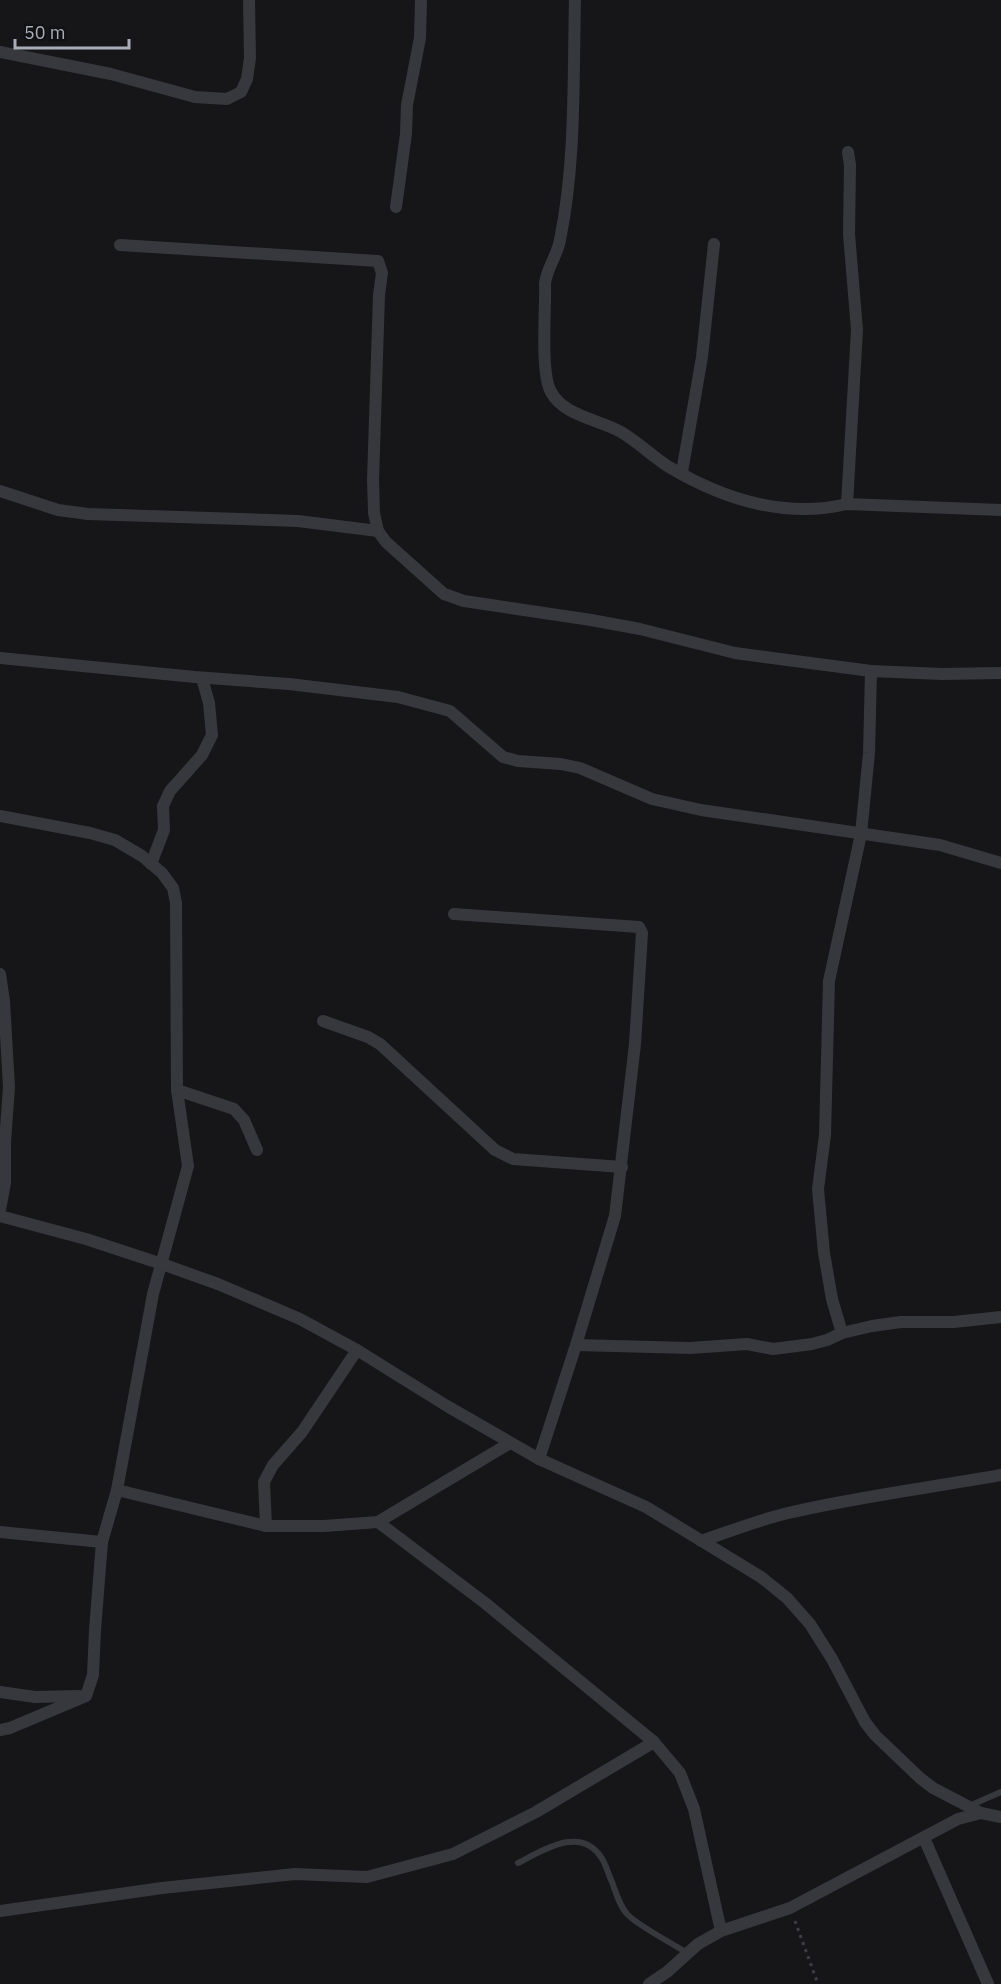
<svg xmlns="http://www.w3.org/2000/svg" width="1001" height="1984" font-family="'IBM Plex Sans',sans-serif">
<style>
.lines{fill:none;stroke-linecap:round;stroke-linejoin:round}
.path{stroke:#3d3f44;stroke-width:3;stroke-dasharray:3 4.5;stroke-linecap:butt}
.service{stroke:#37383d;stroke-width:6}
.minor{stroke:#37383d;stroke-width:12}
</style>
<rect width="100%" height="100%" fill="#161618"/>
<g class="lines">
<!-- path -->
<polyline class="path" points="795,1921 818,1984"/>
<!-- service -->
<g class="service">
<polyline points="969,1806 1001,1792"/>
<path d="M518,1863C542,1851 580,1825 601,1857C606,1864 608,1874 612,1882C616,1893 620,1907 628,1915C640,1927 672,1943 687,1953"/>
</g>
<!-- minor -->
<g class="minor">
<path d="M575,0C573,80 576,162 560,240C557,256 547,268 545,283C546,309 540,372 551,392C564,416 598,419 621,432C638,442 652,456 669,467C723,499 784,519 847,504L1001,510"/>
<polyline points="0,52 111,74 195,97 227,99 241,92 247,79 250,58 249,0"/>
<polyline points="396,207 406,134 407,105 420,38 421,0"/>
<polyline points="120,245 378,261 382,273 379,295 373,480 374,513 378,531 386,542 444,594 464,601 591,620 640,629 735,653 871,671 942,674 1001,673"/>
<polyline points="682,472 702,357 714,244"/>
<polyline points="0,491 58,510 88,514 298,521 378,531"/>
<polyline points="847,504 857,330 849,234 850,165 848,152"/>
<polyline points="0,658 195,677 289,684 398,697 450,711 503,757 518,761 561,764 580,768 652,799 701,810 940,845 1001,863"/>
<polyline points="0,816 90,833 115,840 142,856 162,873 173,888 176,903 177,1090 188,1166 153,1294 117,1490 102,1542 95,1630 93,1675 86,1696 10,1728 0,1730"/>
<polyline points="151,864 164,830 163,806 170,791 202,755 212,735 209,703 202,678"/>
<polyline points="454,914 639,927 642,933 635,1044 615,1216 576,1345 539,1459"/>
<polyline points="0,974 4,1001 9,1087 5,1142 5,1183 0,1210"/>
<polyline points="323,1021 368,1037 380,1044 495,1150 513,1159 622,1167"/>
<polyline points="177,1090 234,1109 244,1120 257,1150"/>
<polyline points="0,1216 86,1239 162,1264 218,1284 300,1319 357,1350 447,1406 539,1459 646,1507 761,1577 787,1598 810,1624 832,1659 865,1722 875,1735 920,1778 933,1788 981,1813 1001,1817"/>
<polyline points="842,1333 832,1299 824,1253 818,1189 825,1135 829,981 861,834 869,753 871,671"/>
<polyline points="576,1345 690,1348 747,1344 773,1349 812,1344 827,1340 842,1333 872,1326 901,1322 954,1322 1001,1317"/>
<polyline points="117,1490 266,1526 324,1526 378,1522 510,1443"/>
<polyline points="378,1522 485,1603 654,1742 680,1773 694,1809 721,1931"/>
<polyline points="266,1526 264,1482 273,1465 302,1432 357,1350"/>
<polyline points="0,1532 102,1542"/>
<path d="M701,1541C728,1532 756,1521 784,1514C855,1497 929,1488 1001,1475"/>
<polyline points="0,1692 35,1697 79,1696"/>
<polyline points="924,1838 988,1984"/>
<polyline points="0,1911 162,1888 295,1874 367,1877 453,1854 536,1812 654,1742"/>
<polyline points="649,1984 667,1972 698,1944 721,1931 790,1908 958,1819 981,1813"/>
</g>
</g>
<!-- scale -->
<path d="M15 39v9h114v-9" fill="none" stroke="#a8adb8" stroke-width="3"/>
<text x="24" y="39" font-size="18" fill="#a8adb8" stroke="#111113" stroke-width="4.5" paint-order="stroke">50 m</text>
</svg>
